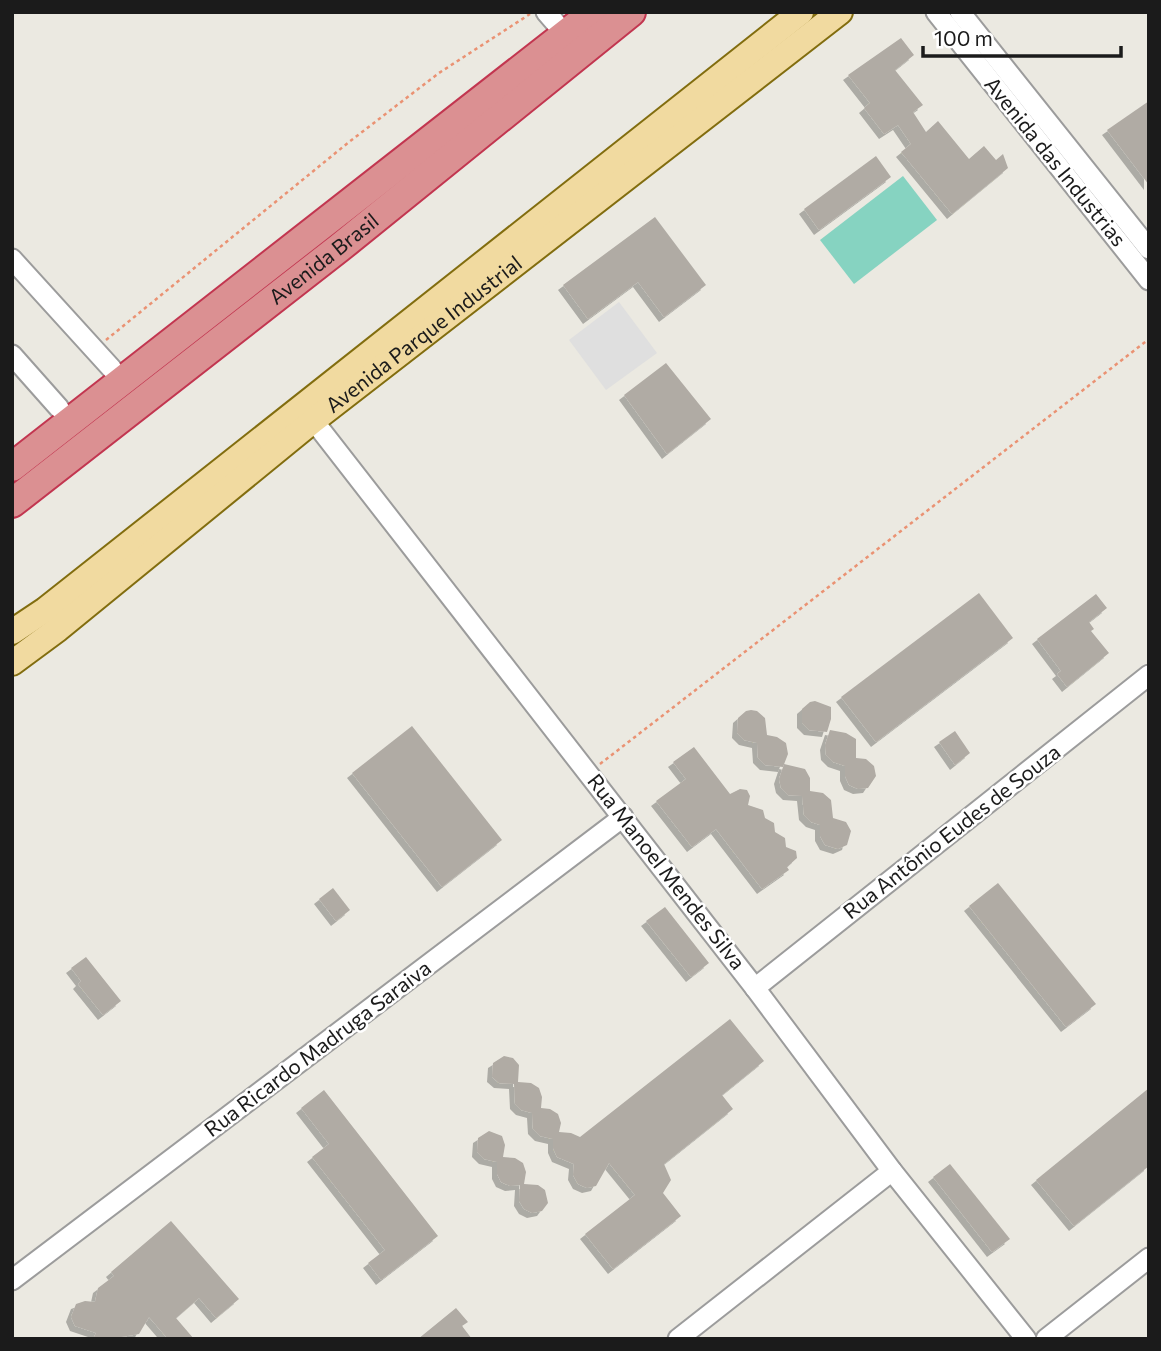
<svg xmlns="http://www.w3.org/2000/svg" width="1161" height="1351" font-family="Commissioner,sans-serif">
<style>
.pitch{fill:#86d3c1}
.parking{fill:#dfdfdf}
.building{fill:#b0aba4;filter:url(#shadow)}
.lines{fill:none;stroke-linecap:round;stroke-linejoin:round}
.minor-casing{stroke:#9c9c9c;stroke-width:23}
.major-casing{stroke:#826d0f;stroke-width:28}
.highway-casing{stroke:#c23650;stroke-width:32}
.path{stroke:#ea9273;stroke-width:2.5;stroke-dasharray:3.5 3.5;stroke-linecap:butt}
.minor{stroke:#fff;stroke-width:19}
.major{stroke:#f1daa0;stroke-width:24}
.highway{stroke:#db9092;stroke-width:28}
.labels{text-anchor:middle;stroke-width:5;stroke-linejoin:round;paint-order:stroke}
.street-label{font-size:21px;fill:#1b1b1b;stroke:#fff}
</style>
<defs>
<filter id="shadow"><feDropShadow dx="-5" dy="5" stdDeviation="0" flood-color="#0004"/></filter>
</defs>
<rect width="100%" height="100%" fill="#ebe9e1"/>
<!-- pitch -->
<polygon class="pitch" points="903,176 937,220 854,284 820,240"/>
<!-- parking -->
<polygon class="parking" points="619,302 657,353 606,390 569,340"/>
<!-- building -->
<g class="building">
<polygon points="901,38 914,55 895,70 923,105 913,112 926,132 938,121 969,159 984,146 996,160 1003,154 1008,168 952,214 901,152 911,144 898,125 884,134 864,108 870,103 848,75"/>
<polygon points="1149,101 1149,185 1107,130"/>
<polygon points="876,156 891,177 819,230 804,209"/>
<polygon points="655,217 706,285 664,317 638,282 588,319 563,285"/>
<polygon points="666,363 711,419 667,454 624,395"/>
<polygon points="979,593 1013,638 876,742 841,697"/>
<polygon points="1096,594 1107,608 1089,622 1094,629 1091,631 1109,653 1067,687 1057,674 1061,671 1037,639"/>
<polygon points="815,701 831,707 831,719 827,732 809,730 802,723 802,709 810,702"/>
<polygon points="751,710 757,711 765,718 767,735 777,737 786,743 788,754 783,767 765,765 758,758 757,743 744,740 737,733 738,718 746,711"/>
<polygon points="412,726 502,840 442,887 352,773"/>
<polygon points="830,730 846,733 856,739 856,758 866,759 874,766 876,776 868,788 858,789 849,785 845,776 845,766 833,762 826,755 825,745"/>
<polygon points="955,731 970,753 955,765 939,742"/>
<polygon points="694,747 730,794 740,789 747,790 750,796 748,805 763,810 765,818 774,823 775,832 785,838 786,847 796,851 797,858 787,867 789,870 762,889 716,829 692,847 656,801 686,779 673,762"/>
<polygon points="784,764 805,769 810,778 810,791 823,793 831,800 833,818 846,822 851,831 847,845 838,849 825,845 820,836 820,825 811,822 804,815 802,796 788,795 781,788 779,779"/>
<polygon points="998,883 1096,1004 1066,1027 969,906"/>
<polygon points="333,888 350,910 336,921 319,899"/>
<polygon points="665,907 709,963 691,977 646,921"/>
<polygon points="86,957 121,1001 103,1015 78,984 81,981 71,968"/>
<polygon points="730,1019 764,1061 722,1095 733,1109 664,1164 671,1180 663,1193 681,1216 613,1269 585,1234 635,1195 609,1163 596,1186 587,1188 578,1184 573,1175 574,1164 557,1157 553,1148 553,1139 540,1136 533,1129 532,1113 521,1110 515,1104 514,1084 499,1083 492,1077 493,1063 504,1056 513,1058 519,1065 518,1082 531,1083 539,1088 542,1097 541,1108 550,1109 558,1114 561,1123 559,1132 571,1133 580,1137"/>
<polygon points="1149,1088 1149,1166 1074,1226 1036,1180"/>
<polygon points="324,1090 438,1236 381,1280 368,1263 385,1250 312,1157 329,1144 301,1108"/>
<polygon points="489,1131 502,1136 505,1145 503,1157 515,1158 523,1163 526,1172 524,1184 538,1185 545,1190 548,1203 542,1211 532,1213 524,1209 519,1201 520,1185 510,1186 501,1182 497,1174 497,1162 484,1159 477,1152 478,1138"/>
<polygon points="950,1164 1010,1239 992,1252 933,1177"/>
<polygon points="171,1221 239,1299 216,1318 199,1298 176,1318 194,1339 168,1339 149,1317 139,1334 121,1337 121,1339 93,1339 96,1333 75,1326 71,1317 76,1304 85,1301 95,1302 98,1288 114,1276 111,1272"/>
<polygon points="456,1308 468,1322 462,1326 472,1339 418,1339"/>
</g>
<g class="lines">
<!-- minor casing -->
<g class="minor-casing">
<g id="minor">
<polyline points="546,12 566,35"/>
<polyline points="936,12 1149,280"/>
<polyline points="960,12 1149,249"/>
<polyline points="12,259 112,369"/>
<polyline points="12,355 59,408"/>
<polyline points="306,411 755,988 892,1171 1026,1339"/>
<polyline points="755,988 1149,675"/>
<polyline points="12,1280 623,817"/>
<polyline points="678,1339 892,1171"/>
<polyline points="1046,1339 1149,1258"/>
</g>
</g>
<!-- major casing -->
<g class="major-casing">
<g id="major">
<polyline points="12,632 45,610 801,12"/>
<path id="s1" d="M12,663L58,629L314,420L840,12"/>
</g>
</g>
<!-- highway casing -->
<g class="highway-casing">
<g id="highway">
<polyline points="12,467 594,12"/>
<path id="s2" d="M12,503L339,248L631,12"/>
</g>
</g>
<!-- path -->
<g class="path">
<polyline points="106,340 349,142 439,73 530,14"/>
<polyline points="600,764 1149,339"/>
</g>
<!-- minor -->
<use href="#minor" class="minor"/>
<!-- major -->
<use href="#major" class="major"/>
<!-- highway -->
<use href="#highway" class="highway"/>
</g>
<g class="labels">
<!-- street labels -->
<g class="street-label">
<text transform="translate(1055 162) rotate(51)" y="7">Avenida das Industrias</text>
<text dy="7" stroke="none"><textPath href="#s2" startOffset="396">Avenida Brasil</textPath></text>
<text dy="7" stroke="none"><textPath href="#s1" startOffset="527">Avenida Parque Industrial</textPath></text>
<text transform="translate(952 832) rotate(-38)" y="7">Rua Antônio Eudes de Souza</text>
<text transform="translate(666 872) rotate(52)" y="7">Rua Manoel Mendes Silva</text>
<text transform="translate(318 1049) rotate(-37)" y="7">Rua Ricardo Madruga Saraiva</text>
</g>
</g>
<!-- border -->
<rect width="1161" height="1351" fill="none" stroke="#1b1b1b" stroke-width="28"/>
<!-- scale -->
<path d="M923 46v10h198v-10" fill="none" stroke="#1b1b1b" stroke-width="3.5"/>
<text x="934" y="46" font-size="21" fill="#1b1b1b" stroke="#ffffff" stroke-width="5" paint-order="stroke">100 m</text>
</svg>
